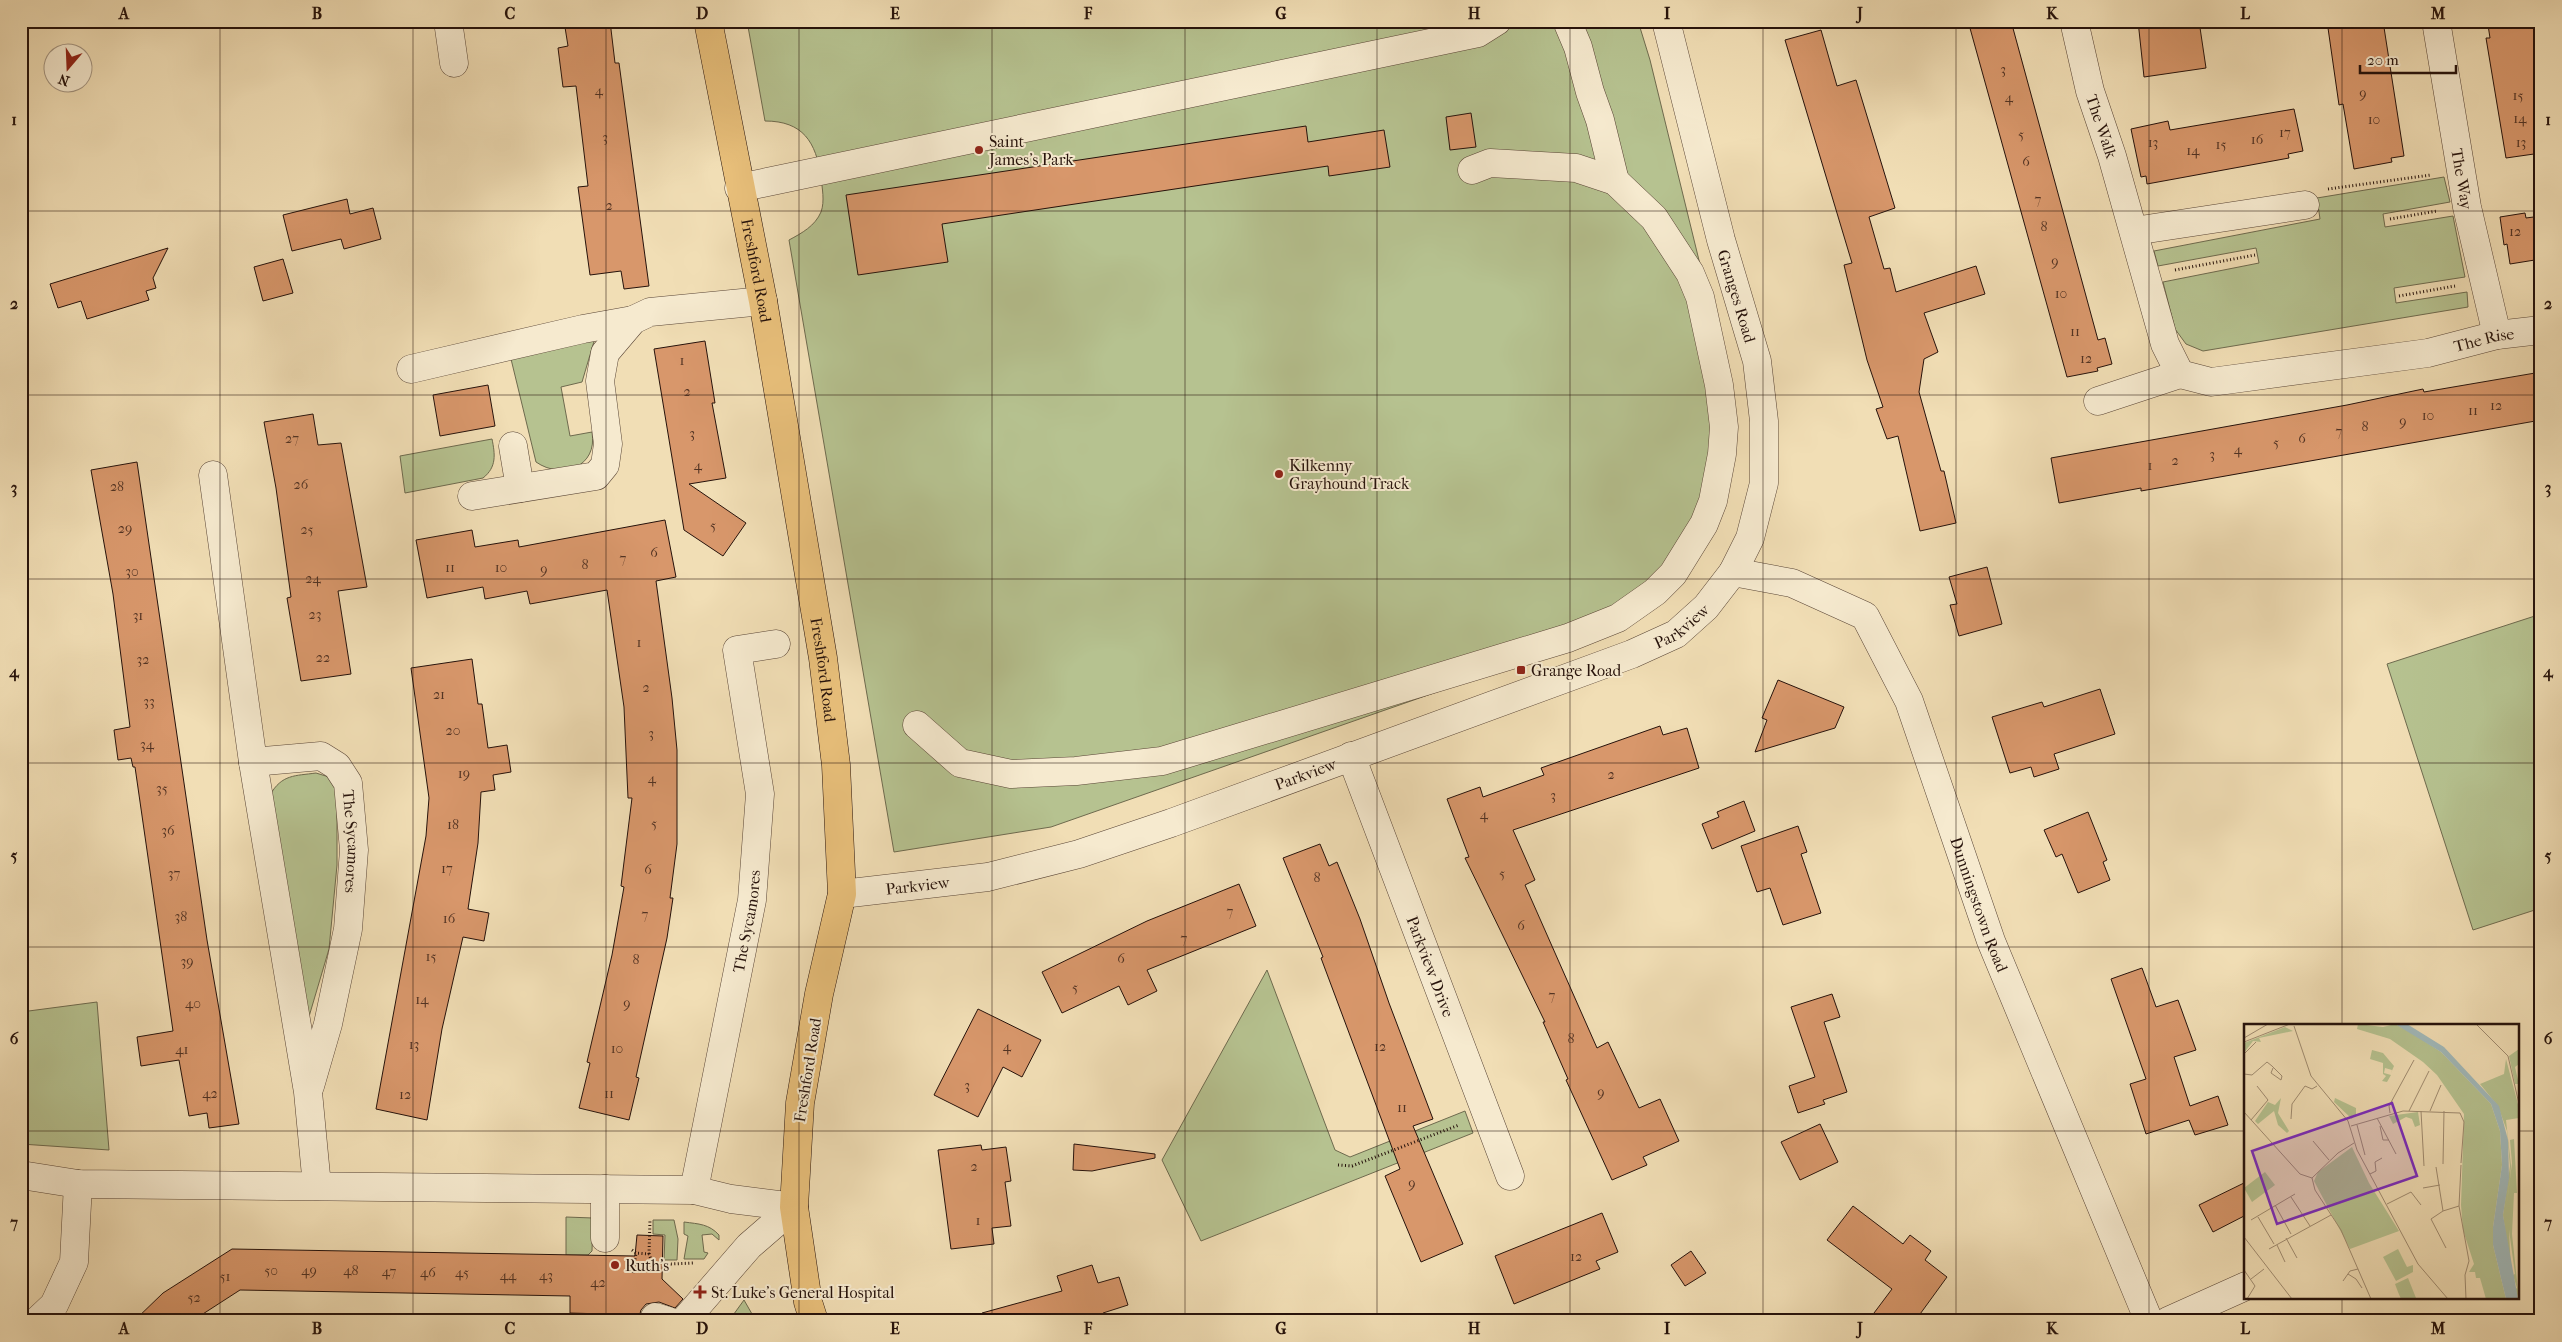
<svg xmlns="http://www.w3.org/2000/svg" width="2562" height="1342" font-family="'IM FELL French Canon',serif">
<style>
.green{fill:#b6c290;stroke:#6e6a4e}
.building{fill:#d8976b;stroke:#26120b}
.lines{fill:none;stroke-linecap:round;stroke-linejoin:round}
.minor-casing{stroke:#594536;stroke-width:29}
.major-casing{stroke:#26120b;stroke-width:29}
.path{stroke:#26120b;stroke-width:3;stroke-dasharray:1 2.5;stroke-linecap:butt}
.minor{stroke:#f6eacf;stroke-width:28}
.major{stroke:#e8bf7a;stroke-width:28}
.grid{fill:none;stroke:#26120b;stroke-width:1;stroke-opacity:0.55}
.poi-dot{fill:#8f2418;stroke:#f6eacf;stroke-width:2}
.labels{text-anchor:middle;stroke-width:4;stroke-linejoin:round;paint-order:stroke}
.number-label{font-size:14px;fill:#523323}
.street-label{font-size:16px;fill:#26120b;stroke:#f6eacf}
.poi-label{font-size:16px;fill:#26120b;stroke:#f6eacf;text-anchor:start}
.inset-road{fill:none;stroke:#a08c71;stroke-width:1}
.view{fill:#7b2cbf;fill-opacity:0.15;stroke:#7b2cbf;stroke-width:2.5}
.inset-edge{fill:none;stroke:#26120b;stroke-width:2.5}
.neatline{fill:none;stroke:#26120b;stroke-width:2}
.grid-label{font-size:16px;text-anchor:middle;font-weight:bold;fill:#26120b}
</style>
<rect width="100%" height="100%" fill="#f1deb5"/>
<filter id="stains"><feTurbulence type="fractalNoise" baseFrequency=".004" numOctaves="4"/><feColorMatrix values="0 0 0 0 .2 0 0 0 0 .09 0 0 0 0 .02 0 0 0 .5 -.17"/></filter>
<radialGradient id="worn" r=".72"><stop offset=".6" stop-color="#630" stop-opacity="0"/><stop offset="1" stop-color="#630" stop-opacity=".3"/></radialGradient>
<!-- green -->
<g class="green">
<path d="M747,21H1638L1650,60L1731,391L1723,499L1608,632L1051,827L894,852L789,240C802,233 815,226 821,212C825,201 822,188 821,177C816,142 803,121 765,121Z"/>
<polygon points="2444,177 2450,202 2383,214 2385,227 2453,216 2465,277 2394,288 2396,303 2467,292 2468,307 2203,351 2186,344 2175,329 2163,282 2259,263 2256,248 2158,266 2154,251 2320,219 2317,198"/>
<path d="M595,338L582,382L561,387L570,436L592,432C598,467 562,480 536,462L511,359Z"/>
<path d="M492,439C495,454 497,467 483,478L405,493L400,456Z"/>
<polygon points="2541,614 2541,908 2473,930 2387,664"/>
<path d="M316,773L329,777L337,788V865L329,949L308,1020L270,795C282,774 295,776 316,773Z"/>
<polygon points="1267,970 1335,1150 1350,1157 1465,1111 1473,1133 1201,1241 1162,1160"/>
<polygon points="97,1002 109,1150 21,1144 21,1012"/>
<polygon points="566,1217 593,1218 592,1251 588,1255 566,1255"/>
<polygon points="653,1220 674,1220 678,1239 677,1260 664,1260 665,1235 653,1234"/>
<path d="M684,1222C699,1224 709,1224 719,1235V1240L712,1234L702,1235L704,1252L708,1253L704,1259H684L688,1236L684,1234Z"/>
<polygon points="744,1300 756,1321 729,1321 731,1318"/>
</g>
<!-- building -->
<g class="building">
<polygon points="564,21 610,21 615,63 619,63 649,286 624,289 621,271 590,275 578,187 588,186 576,86 563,87 558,48 568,46"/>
<polygon points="1968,21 2011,21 2098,340 2105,338 2112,364 2097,368 2098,371 2067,377"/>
<polygon points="2138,21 2199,21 2206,68 2144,77"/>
<polygon points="2327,21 2383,21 2404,156 2391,158 2392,162 2354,169 2343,104 2339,105"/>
<polygon points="2513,21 2538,21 2541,40 2541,153 2506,158 2486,38 2490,38 2488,25"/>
<polygon points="1821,30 1837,86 1856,80 1895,208 1869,217 1884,269 1890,268 1896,292 1976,266 1985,294 1924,313 1938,352 1924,359 1919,392 1941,471 1944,471 1956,523 1920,531 1898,436 1887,439 1876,409 1883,407 1867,360 1844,265 1852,263 1785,40"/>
<polygon points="2294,109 2303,151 2288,154 2289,158 2147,184 2146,176 2141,177 2131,129 2168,121 2170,130"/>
<polygon points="1471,113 1476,147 1450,150 1446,117"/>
<polygon points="1306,126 1308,142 1384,130 1390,167 1329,176 1328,166 942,224 948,262 858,275 846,195"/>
<polygon points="347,199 350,214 373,208 381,239 344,249 341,239 292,251 283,215"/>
<polygon points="2525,213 2526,218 2541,216 2541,259 2510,264 2507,244 2504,245 2500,217"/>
<polygon points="168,248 153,278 156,288 146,291 149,300 87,319 81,301 58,308 50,284"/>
<polygon points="283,259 293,293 263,301 254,267"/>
<polygon points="705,341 715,403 712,403 726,478 689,484 746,523 723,556 684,530 654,349"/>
<polygon points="2541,372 2541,420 2141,491 2141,488 2059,503 2051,458 2347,405 2423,389 2424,392"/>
<polygon points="488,385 495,426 440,436 433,395"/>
<polygon points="313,414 318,445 341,443 367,587 338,591 351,674 301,681 287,598 291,597 276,488 264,422"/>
<polygon points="137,462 207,940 239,1124 209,1128 207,1113 189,1116 179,1060 141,1066 137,1037 173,1031 135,767 133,767 131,758 118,760 114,730 130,727 113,594 91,470"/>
<polygon points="665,520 676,577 656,581 672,698 677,750 677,844 670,898 673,898 667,938 636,1077 639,1078 629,1120 579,1108 590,1063 587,1062 612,955 624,887 621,886 632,798 628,798 624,707 607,590 530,604 527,591 485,599 483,587 427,598 416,540 472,530 475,547 518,540 519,547"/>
<polygon points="1987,567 2002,624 1959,636 1950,605 1957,604 1949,577"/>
<polygon points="472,659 478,704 482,704 488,748 507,745 511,772 493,775 495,790 481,792 478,843 468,909 489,913 484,941 463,937 442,1029 427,1120 376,1109 426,836 429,798 411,668"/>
<polygon points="1778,680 1844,707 1835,728 1755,752 1767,720 1762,718"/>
<polygon points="2100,689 2115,734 2054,754 2059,769 2034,777 2031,767 2010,773 1992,717 2042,702 2044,707"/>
<polygon points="1660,726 1663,735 1687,728 1699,768 1513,830 1535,880 1525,885 1597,1048 1608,1042 1639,1108 1660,1099 1679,1141 1643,1157 1647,1165 1612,1180 1566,1080 1568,1079 1543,1022 1545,1022 1465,858 1469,857 1447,799 1480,787 1483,797 1544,775 1541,768"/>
<polygon points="1744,801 1755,831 1712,849 1702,824 1719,817 1717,812"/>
<polygon points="2088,812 2107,860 2103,862 2110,880 2078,893 2062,854 2056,857 2044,830"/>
<polygon points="1798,826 1807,852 1801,854 1821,913 1783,925 1770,888 1757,892 1741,846"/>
<polygon points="1320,844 1329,866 1337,862 1360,919 1389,1003 1433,1119 1413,1126 1463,1244 1421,1262 1385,1176 1400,1169 1321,958 1323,957 1283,858"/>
<polygon points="1239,884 1256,926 1147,970 1157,991 1128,1005 1119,986 1062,1013 1042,972 1147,921"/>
<polygon points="2142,968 2156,1007 2178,1000 2196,1050 2174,1057 2190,1106 2218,1096 2228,1125 2195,1135 2189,1120 2146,1134 2130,1084 2146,1079 2111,979"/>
<polygon points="1832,994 1840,1017 1824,1022 1847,1092 1823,1100 1825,1104 1798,1113 1789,1086 1815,1077 1791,1007"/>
<polygon points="978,1009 1041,1040 1022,1077 1003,1067 978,1117 934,1095"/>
<polygon points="1820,1124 1838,1162 1800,1180 1781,1142"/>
<polygon points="1074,1144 1155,1154 1155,1158 1092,1171 1073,1170"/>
<polygon points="981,1145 982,1150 1006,1147 1011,1181 1005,1182 1011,1226 992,1228 994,1244 951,1249 938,1150"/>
<polygon points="2246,1182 2246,1215 2213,1232 2199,1205"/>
<polygon points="1853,1206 1903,1244 1910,1235 1931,1251 1925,1260 1947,1277 1915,1321 1868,1321 1892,1289 1827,1240"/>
<polygon points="1602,1213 1618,1252 1596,1261 1600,1269 1514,1304 1495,1256"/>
<polygon points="637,1235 663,1236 662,1279 683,1299 675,1308 659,1302 646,1304 641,1310 638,1321 604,1321 604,1314 570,1313 570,1296 240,1290 192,1321 134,1321 163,1293 232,1249 635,1256"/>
<polygon points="1691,1251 1706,1273 1685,1286 1671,1265"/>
<polygon points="1092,1265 1098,1283 1119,1277 1128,1305 1103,1313 1105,1321 983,1321 982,1313 1062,1291 1057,1276"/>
</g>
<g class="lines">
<!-- minor casing -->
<g class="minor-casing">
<g id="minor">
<polyline points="448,21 454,63"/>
<polyline points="1567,21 1578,47 1590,92 1600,120 1615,181"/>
<path id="s1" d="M2074,21L2090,91L2112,156L2165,344L2180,374"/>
<path id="s2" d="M2436,21L2467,207L2497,335"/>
<polyline points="739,188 1478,33 1497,21"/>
<polyline points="2134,231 2305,205"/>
<polyline points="411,369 583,329 633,320"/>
<path id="s3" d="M2098,401L2180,374L2211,382L2428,353L2497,335L2541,330"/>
<polyline points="513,446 520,488"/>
<polyline points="213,475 253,762 308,1092 317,1186"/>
<polyline points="472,496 596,476 605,465 608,444 600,381 605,353 633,320 650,312 763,301"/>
<path id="s4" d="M1733,572L1792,583L1865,616L1909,701L1991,941L2149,1321"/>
<polyline points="917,725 960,763 1011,774 1076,771 1162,761 1568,638 1618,618 1655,592 1673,574 1704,524 1713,501 1722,454 1724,427 1719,385 1700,297 1690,273 1654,218 1615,181 1576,168 1490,163 1472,170"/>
<path id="s5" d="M1351,756L1510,1176"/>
<path id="s6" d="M253,762L321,756L337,766L348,783L354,850L348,929L328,1024L310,1086"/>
<path id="s7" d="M842,894L988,877L1079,854L1171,823L1632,654L1676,634L1706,607L1733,572L1750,538L1764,483V421L1757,361L1721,240L1666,21"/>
<polyline points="21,1175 78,1184 694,1190 731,1199 794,1207"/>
<polyline points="605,1189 605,1238"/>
<path id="s8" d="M694,1190L752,900L760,794L737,650L776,644"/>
<polyline points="37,1321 54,1305 74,1262 78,1184"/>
<polyline points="653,1321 655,1317 668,1321"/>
<polyline points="684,1321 749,1246 794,1207"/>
<polyline points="2168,1321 2246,1286"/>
</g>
</g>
<!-- major casing -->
<g class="major-casing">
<g id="major">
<path id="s9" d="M708,21L763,301L823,658L836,765L842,894L819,994L800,1103L794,1207L808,1302L814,1321"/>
</g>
</g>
<!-- path -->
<g class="path">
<polyline points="2328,189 2431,175"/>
<polyline points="2390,219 2437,211"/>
<polyline points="2175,270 2255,255"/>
<polyline points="2399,296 2455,286"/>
<polyline points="1338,1165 1352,1166 1459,1125"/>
<polyline points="632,1250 636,1253 649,1254 652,1262 671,1264 694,1263"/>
<polyline points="649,1254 650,1219"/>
<polyline points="633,1273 636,1253"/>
</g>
<!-- minor -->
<use href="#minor" class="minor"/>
<!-- major -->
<use href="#major" class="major"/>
</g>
<!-- grid -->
<path class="grid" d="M220,21V1321M413,21V1321M606,21V1321M799,21V1321M992,21V1321M1185,21V1321M1377,21V1321M1570,21V1321M1763,21V1321M1956,21V1321M2149,21V1321M2342,21V1026M21,211H2541M21,395H2541M21,579H2541M21,763H2541M21,947H2541M21,1131H2246M2518,1131H2541M2342,1298V1321"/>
<!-- markers -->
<g class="poi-dot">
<circle cx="979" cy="150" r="5"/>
<circle cx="1279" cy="474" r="5"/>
<rect x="1516" y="665" width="10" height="10" rx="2.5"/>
<circle cx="615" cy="1265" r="5"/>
<path d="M697.5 1284.5h5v5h5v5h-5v5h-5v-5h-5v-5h5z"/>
</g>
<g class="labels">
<!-- number labels -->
<g class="number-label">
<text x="2003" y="74">3</text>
<text x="599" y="95">4</text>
<text x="2363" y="98">9</text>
<text x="2518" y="100">15</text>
<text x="2009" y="102">4</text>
<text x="2520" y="123">14</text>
<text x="2374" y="124">10</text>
<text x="2285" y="137">17</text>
<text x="2021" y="139">5</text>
<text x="605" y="142">3</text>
<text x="2257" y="144">16</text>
<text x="2153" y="147">13</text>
<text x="2521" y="147">13</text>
<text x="2221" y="149">15</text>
<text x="2193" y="155">14</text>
<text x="2026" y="166">6</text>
<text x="2038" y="204">7</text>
<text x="609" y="210">2</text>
<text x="2044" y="231">8</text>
<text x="2515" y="236">12</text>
<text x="2055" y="266">9</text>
<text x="2061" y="298">10</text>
<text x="2075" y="336">11</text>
<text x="2086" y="363">12</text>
<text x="682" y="365">1</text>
<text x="687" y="396">2</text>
<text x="2496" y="410">12</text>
<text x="2473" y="415">11</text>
<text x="2428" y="420">10</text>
<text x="2403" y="426">9</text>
<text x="2365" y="431">8</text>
<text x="2339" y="436">7</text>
<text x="692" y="438">3</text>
<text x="292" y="443">27</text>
<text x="2302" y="443">6</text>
<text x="2276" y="447">5</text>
<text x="2238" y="454">4</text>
<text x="2212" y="459">3</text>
<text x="2175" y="465">2</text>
<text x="698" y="470">4</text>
<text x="2150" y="470">1</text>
<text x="301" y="489">26</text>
<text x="117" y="491">28</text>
<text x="713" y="530">5</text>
<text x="125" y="533">29</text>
<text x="307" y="534">25</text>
<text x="654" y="557">6</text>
<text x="623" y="563">7</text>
<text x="585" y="569">8</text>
<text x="450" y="572">11</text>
<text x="501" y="572">10</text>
<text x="544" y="574">9</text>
<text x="132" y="576">30</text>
<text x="313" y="583">24</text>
<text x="315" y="619">23</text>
<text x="138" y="620">31</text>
<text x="639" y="647">1</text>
<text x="323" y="662">22</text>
<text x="143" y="664">32</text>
<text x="646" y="692">2</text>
<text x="439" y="699">21</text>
<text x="149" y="706">33</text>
<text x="453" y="735">20</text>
<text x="651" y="738">3</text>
<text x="147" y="749">34</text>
<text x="464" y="778">19</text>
<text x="1611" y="779">2</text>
<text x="652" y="783">4</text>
<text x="162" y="793">35</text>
<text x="1553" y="800">3</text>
<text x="1484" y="819">4</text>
<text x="654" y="828">5</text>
<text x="453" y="829">18</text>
<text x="168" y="835">36</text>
<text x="447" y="873">17</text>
<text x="648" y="874">6</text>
<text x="174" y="878">37</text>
<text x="1502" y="878">5</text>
<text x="1317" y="882">8</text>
<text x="1230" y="916">7</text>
<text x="645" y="919">7</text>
<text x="181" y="921">38</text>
<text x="449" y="923">16</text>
<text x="1521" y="930">6</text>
<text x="1184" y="943">7</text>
<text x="431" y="961">15</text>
<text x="1121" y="963">6</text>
<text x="636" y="964">8</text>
<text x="187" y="966">39</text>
<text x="1075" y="992">5</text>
<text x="1552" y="1000">7</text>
<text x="422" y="1004">14</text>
<text x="193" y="1008">40</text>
<text x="627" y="1008">9</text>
<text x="1571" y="1043">8</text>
<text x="414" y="1049">13</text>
<text x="1007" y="1051">4</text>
<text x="1380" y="1051">12</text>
<text x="617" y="1053">10</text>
<text x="182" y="1054">41</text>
<text x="967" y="1090">3</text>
<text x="1601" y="1097">9</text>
<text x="210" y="1098">42</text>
<text x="609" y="1098">11</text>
<text x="405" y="1099">12</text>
<text x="1402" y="1112">11</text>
<text x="974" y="1171">2</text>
<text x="1412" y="1188">9</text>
<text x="978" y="1225">1</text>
<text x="1576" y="1261">12</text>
<text x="271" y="1275">50</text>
<text x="309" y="1275">49</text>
<text x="351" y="1275">48</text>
<text x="389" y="1276">47</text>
<text x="428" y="1277">46</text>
<text x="462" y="1277">45</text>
<text x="508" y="1280">44</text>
<text x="546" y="1280">43</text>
<text x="225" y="1281">51</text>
<text x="598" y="1287">42</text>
<text x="194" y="1302">52</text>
</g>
<!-- street labels -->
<g class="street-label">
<text dy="6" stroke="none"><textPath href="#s1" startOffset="109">The Walk</textPath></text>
<text dy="6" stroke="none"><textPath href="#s2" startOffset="160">The Way</textPath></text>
<text dy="6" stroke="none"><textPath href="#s9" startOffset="254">Freshford Road</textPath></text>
<text transform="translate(1737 296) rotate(73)" y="6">Granges Road</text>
<text dy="6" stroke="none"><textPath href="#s3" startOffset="395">The Rise</textPath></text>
<text dy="6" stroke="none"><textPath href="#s7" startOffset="886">Parkview</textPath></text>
<text dy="6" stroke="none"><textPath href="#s9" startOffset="659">Freshford Road</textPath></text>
<text dy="6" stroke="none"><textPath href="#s7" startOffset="481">Parkview</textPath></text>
<text dy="6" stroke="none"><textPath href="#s6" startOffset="166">The Sycamores</textPath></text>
<text dy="6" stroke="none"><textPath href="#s7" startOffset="76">Parkview</textPath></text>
<text dy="6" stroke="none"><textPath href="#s4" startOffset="451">Dunningstown Road</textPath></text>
<text dy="6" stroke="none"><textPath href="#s8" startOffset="274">The Sycamores</textPath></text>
<text dy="6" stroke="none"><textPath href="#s5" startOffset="225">Parkview Drive</textPath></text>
<text transform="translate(807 1070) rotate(-81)" y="6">Freshford Road</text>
</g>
<!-- poi labels -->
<g class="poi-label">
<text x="989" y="147">Saint<tspan x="989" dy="18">James's Park</tspan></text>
<text x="1289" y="471">Kilkenny<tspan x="1289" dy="18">Grayhound Track</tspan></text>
<text x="1531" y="676">Grange Road</text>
<text x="625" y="1271">Ruth's</text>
<text x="711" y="1298">St. Luke's General Hospital</text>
</g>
</g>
<!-- overview -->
<g transform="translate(2244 1024)">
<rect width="275" height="275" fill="#f1deb5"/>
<path d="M114,0L139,3L151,0L168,9L197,28L247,80L256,107L258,141L249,203V221L262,275H242L236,254H232L231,248H225L230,240L219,206L217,181L220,90L193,51L179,38L146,15L113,5ZM41,3L49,7L15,14L17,18L9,17L0,29V19ZM275,25V40L271,43L275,60H271L265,32ZM128,26L139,29L150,42L147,49L148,46L141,44L140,49L147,51L143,58L138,57L142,52L139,50V39L126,35ZM262,35L275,84V94L262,96L267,142L266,154L262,186L268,139L266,116L270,115L273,169H270L268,210L275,275L271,265L273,264L269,251L271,250L265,206L267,247L259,191L266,142L263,107L254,82L236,60L260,50ZM37,74L34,89L45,107L43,109L34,101L30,87L14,100L11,97L24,78L31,81ZM91,74L112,84V92L109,91L108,95L90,78ZM174,88L176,101L171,103L168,95L162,93L149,100L145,92ZM108,123L125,159L155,207L106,225L70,157L74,148ZM21,148L31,161L8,178L0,164ZM154,225L163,243L169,241V248L152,257L139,233ZM164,254L172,274V275H157L154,268L151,260Z" fill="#b6c290"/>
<path d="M151,0H163L200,23L255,82L264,116L265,154L259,191L274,275H262L249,221V203L258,141L256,107L247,80L197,28Z" fill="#a1b9ba"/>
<path class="inset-road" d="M232,0L264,32L275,80M50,2L67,52L104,97L113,126L174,240L204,275M0,14L24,0M0,18L46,0M0,30L12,18M0,50L8,51L23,38L28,42L38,52L37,56L27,49L29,44M165,87L185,47M177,87L180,142M186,87L197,61M0,88L56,150L68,154M146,89L145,82L170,36M133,94L152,130M47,95L48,80L61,62L68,65L73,62M7,96L24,76L13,62M113,101L121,131M107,102L159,87L216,89L220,98L217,139M136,102L139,116H145M69,117L85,136M199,140L200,87M217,141L215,182L225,237L221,251L222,275M192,143L199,187M126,150L132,147L131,138L138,134M68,154L71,166L97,206L127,275M68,154L94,129L110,119M179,164L196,161M47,173L66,202M143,180L167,168L177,181M31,181L47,210M14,193L30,220M7,196L51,170M0,213L48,275M42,214L53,234M33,221L41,238M202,224L187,195L199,187L215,182M25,225L87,191M0,246L11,262L3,275M104,250L112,255L118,264M7,255L20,245M99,257L106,247L114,245"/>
<path class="view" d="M148,79L173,152L33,200L8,127Z"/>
<rect width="275" height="275" class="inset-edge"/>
</g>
<!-- margin -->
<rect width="2562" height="1342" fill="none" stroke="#f1deb5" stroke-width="55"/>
<!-- north arrow -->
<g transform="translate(68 68) rotate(199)"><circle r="24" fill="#f6eacf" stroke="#a39481"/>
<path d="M0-4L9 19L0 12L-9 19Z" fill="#8f2418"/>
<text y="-8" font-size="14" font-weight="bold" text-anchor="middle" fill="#26120b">N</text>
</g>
<!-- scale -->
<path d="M2360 65v8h96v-8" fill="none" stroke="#26120b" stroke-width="2.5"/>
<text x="2367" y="65" font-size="15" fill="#26120b" stroke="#f6eacf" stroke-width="4" paint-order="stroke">20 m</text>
<rect x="28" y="28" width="2506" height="1286" class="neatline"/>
<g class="grid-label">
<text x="124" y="19">A</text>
<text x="317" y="19">B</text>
<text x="510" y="19">C</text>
<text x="702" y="19">D</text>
<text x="895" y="19">E</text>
<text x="1088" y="19">F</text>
<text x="1281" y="19">G</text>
<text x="1474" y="19">H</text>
<text x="1667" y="19">I</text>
<text x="1860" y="19">J</text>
<text x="2052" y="19">K</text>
<text x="2245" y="19">L</text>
<text x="2438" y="19">M</text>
<text x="14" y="125">1</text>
<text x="2548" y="125">1</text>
<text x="14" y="309">2</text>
<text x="2548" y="309">2</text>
<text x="14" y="493">3</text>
<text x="2548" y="493">3</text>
<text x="14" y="677">4</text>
<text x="2548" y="677">4</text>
<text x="14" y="861">5</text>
<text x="2548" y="861">5</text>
<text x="14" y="1044">6</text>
<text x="2548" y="1044">6</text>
<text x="14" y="1228">7</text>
<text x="2548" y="1228">7</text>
<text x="124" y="1334">A</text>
<text x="317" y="1334">B</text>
<text x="510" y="1334">C</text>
<text x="702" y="1334">D</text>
<text x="895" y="1334">E</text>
<text x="1088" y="1334">F</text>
<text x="1281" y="1334">G</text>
<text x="1474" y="1334">H</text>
<text x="1667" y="1334">I</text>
<text x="1860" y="1334">J</text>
<text x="2052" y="1334">K</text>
<text x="2245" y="1334">L</text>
<text x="2438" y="1334">M</text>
</g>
<rect width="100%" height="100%" filter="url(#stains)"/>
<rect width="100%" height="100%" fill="url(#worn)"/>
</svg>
